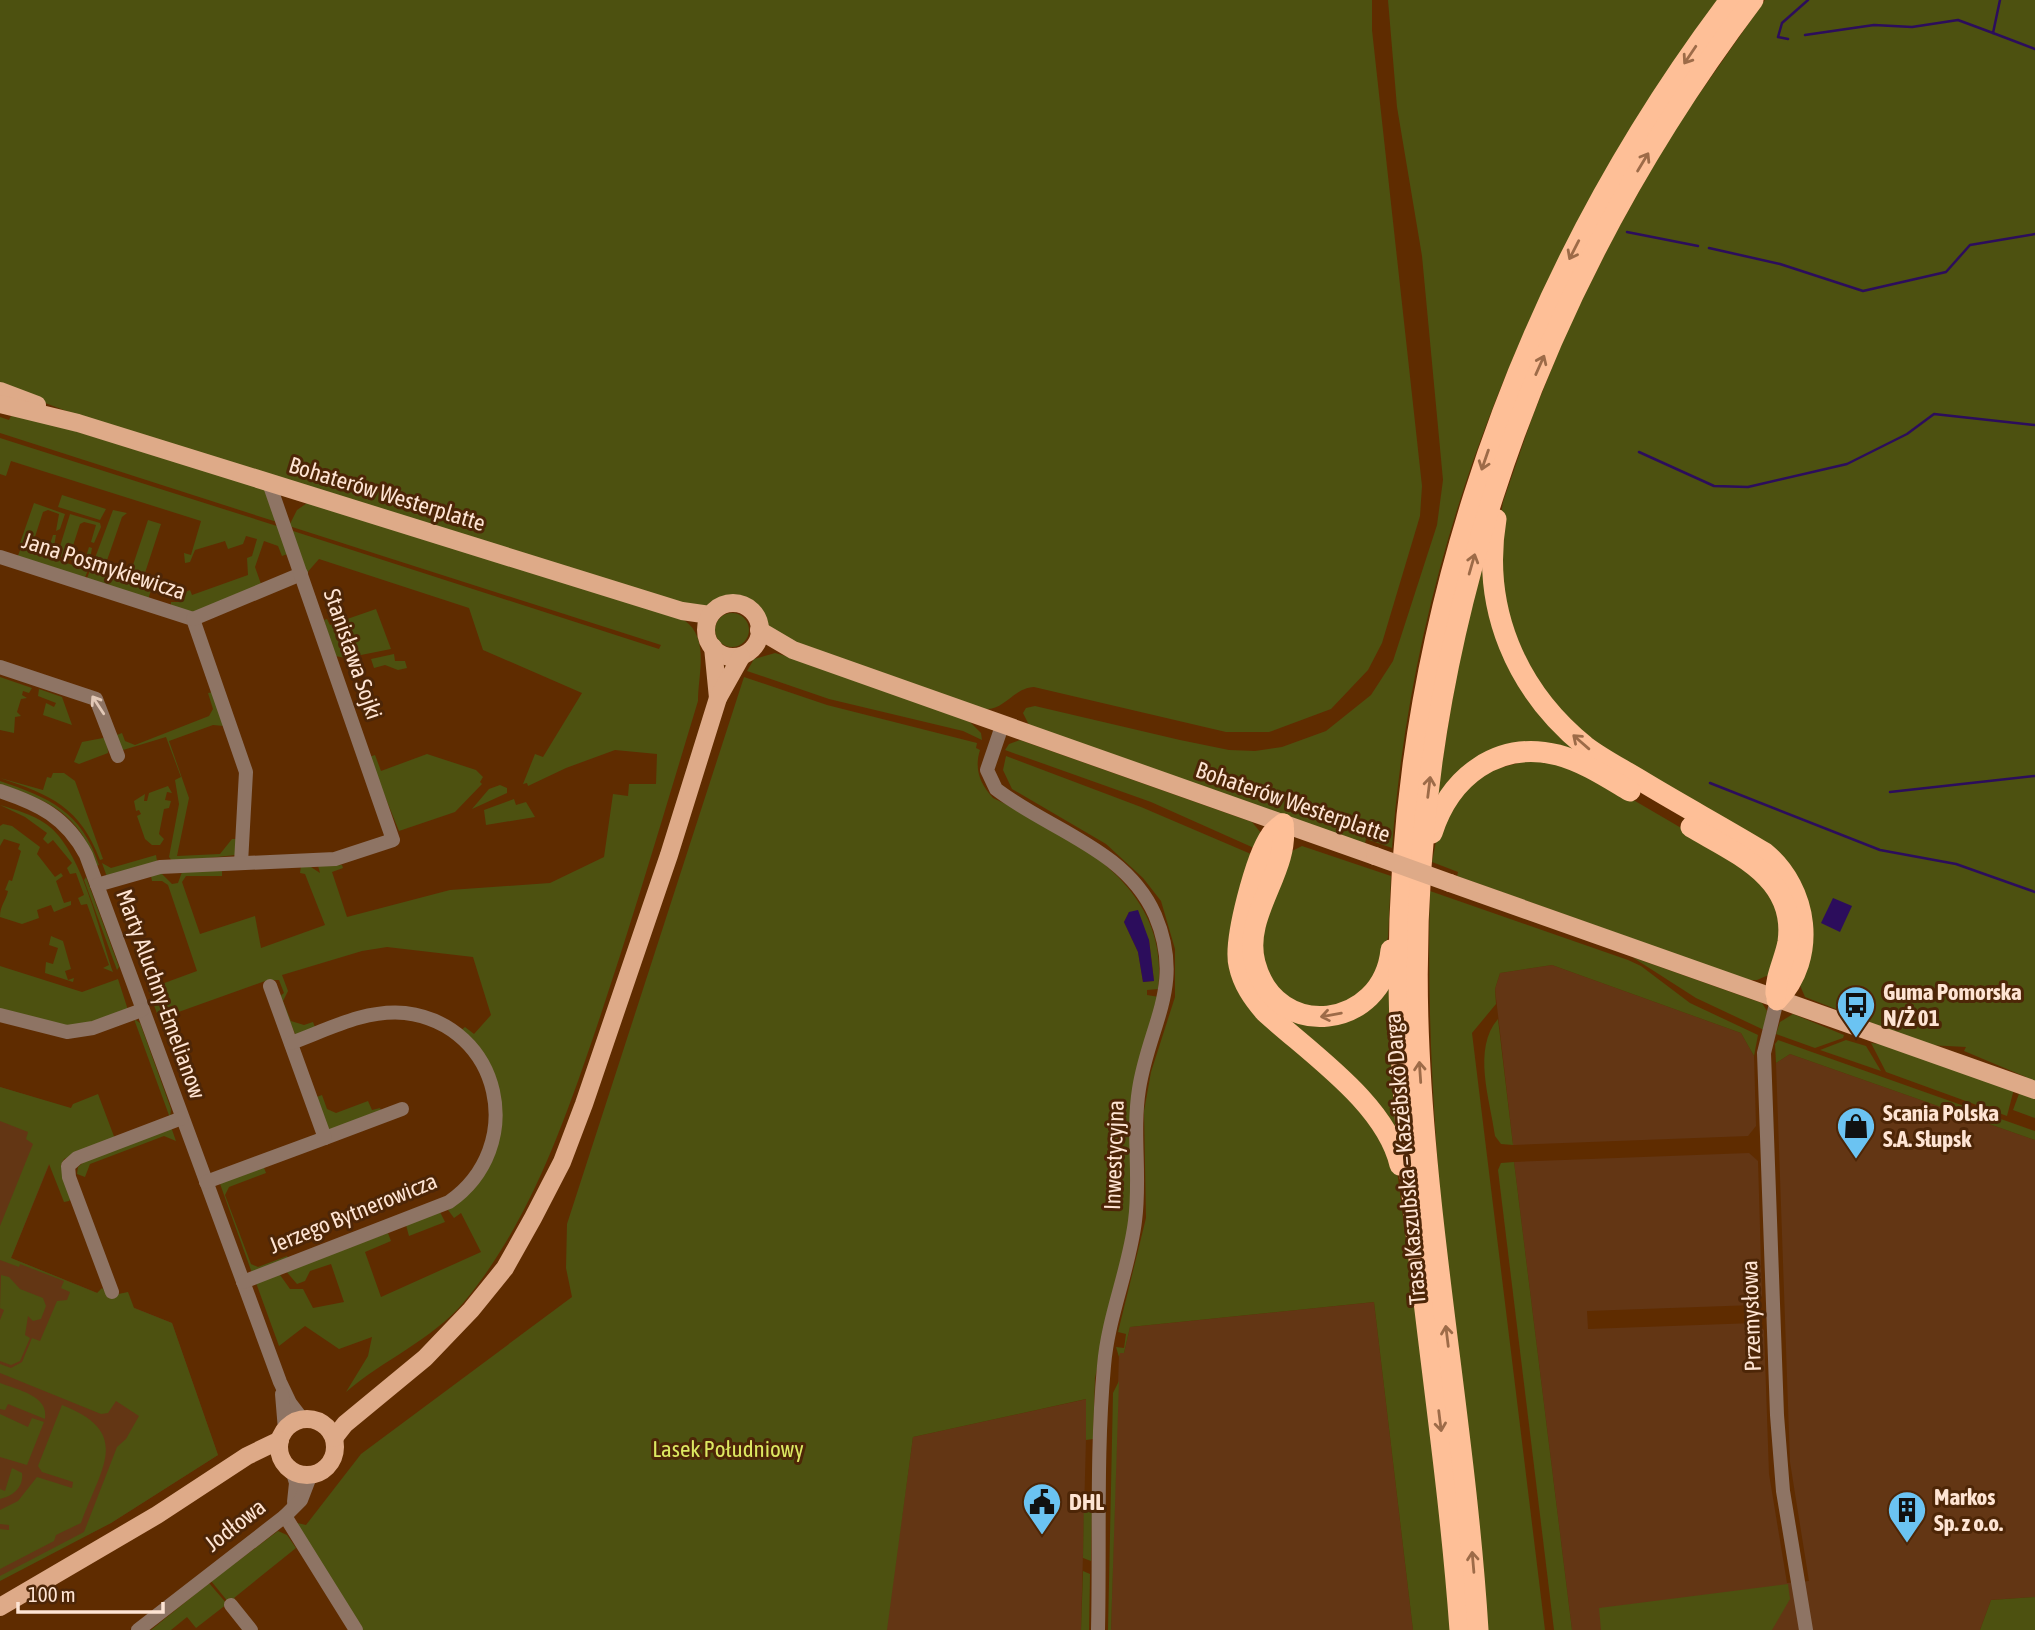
<svg xmlns="http://www.w3.org/2000/svg" width="2035" height="1630" font-family="'Asap Condensed',sans-serif">
<style>
.built{fill:#633614}
.green{fill:#4d5110;fill-rule:evenodd}
.water{fill:#2c0d5c}
.lines{fill:none;stroke-linecap:round;stroke-linejoin:round}
.stream{stroke:#2c0d5c;stroke-width:2.5}
.minor{stroke:#8e7464;stroke-width:14}
.major{stroke:#deaa88;stroke-width:18}
.highway{stroke:#febf97;stroke-width:21}
.major-bridge{stroke:#deaa88;stroke-width:18}
.oneway{stroke:#9d6b48}
.oneway2{stroke:#e2c8b7}
.labels{text-anchor:middle;stroke-width:6;stroke-linejoin:round;paint-order:stroke}
.street-label{font-size:23px;fill:#fee4d3;stroke:#4d2607}
.poi-label{font-size:23px;font-weight:bold;fill:#fee4d3;stroke:#4d2607;text-anchor:start}
.park-label{font-size:23px;fill:#dce861;stroke:#4d2607}
</style>
<rect width="100%" height="100%" fill="#5f2c00"/>
<!-- built -->
<g class="built">
<polygon points="1552,965 1741,1033 1754,1056 1756,1126 1748,1136 1513,1145 1495,989 1500,973"/>
<polygon points="1790,1054 2035,1140 2035,1597 1991,1600 1980,1630 1572,1630 1514,1162 1749,1153 1758,1161 1762,1296 1754,1305 1587,1311 1588,1329 1755,1323 1764,1330 1769,1474 1787,1583 1809,1581 1790,1462 1776,1063"/>
<polygon points="0,1087 72,1109 11,1258 172,1323 218,1455 111,1523 0,1579"/>
<polygon points="1374,1302 1413,1630 1111,1630 1119,1353 1124,1353 1130,1327"/>
<polygon points="1087,1399 1081,1630 886,1630 913,1437"/>
</g>
<!-- green -->
<g class="green">
<path d="M0,0H1372V30L1422,486L1420,516L1382,643L1368,670L1331,709L1269,732H1226L1034,687C1013,688 1004,711 984,709L808,649L766,626L757,607L745,598L729,597L708,607L681,606L69,412L0,386Z"/>
<path d="M1388,0H1718C1536,250 1415,537 1392,848L1366,839L1365,844L1029,725L1023,713L1026,708L1035,706L1180,740L1229,750L1255,751L1282,747L1326,731L1371,695L1393,661L1437,525L1443,480L1422,256L1397,107Z"/>
<polygon points="1765,0 2035,0 2035,1085 2024,1082 2026,1077 1964,1051 1966,1047 1928,1045 1805,997 1799,983 1809,919 1608,756 1536,686 1501,604 1499,527 1503,502 1533,415 1568,328 1615,234 1672,133"/>
<polygon points="11,416 29,417 265,489 280,523 0,433 0,417 9,420"/>
<polygon points="0,438 280,527 290,553 282,556 278,546 264,541 255,567 261,584 195,614 171,606 171,602 180,602 183,593 190,590 192,595 248,575 247,558 252,556 257,539 246,536 243,544 228,549 225,541 195,550 190,562 185,563 184,553 191,555 201,521 11,461 6,476 0,474"/>
<polygon points="62,495 106,509 100,520 58,507"/>
<polygon points="34,503 65,514 60,529 56,531 59,514 48,510 43,512 33,543 36,548 48,551 53,535 56,535 53,552 49,554 20,543"/>
<path d="M307,503L684,620C710,638 698,674 698,701C665,810 633,919 597,1026C564,1123 530,1222 464,1302C432,1340 383,1360 346,1392L368,1356L372,1337L339,1349L305,1326L279,1346L255,1280L278,1272L290,1289H303L313,1308L344,1302L331,1264L310,1271L305,1281L297,1284L285,1270L388,1233L391,1241L365,1252L381,1297L481,1252L461,1213L454,1218L448,1210L476,1185L500,1108L460,1031L465,1027L474,1034L491,1015L473,957L387,947L362,951L282,975L288,991L283,1001L291,1021L304,1025L313,1022L316,1030L296,1036L279,997L284,993L279,980H268L159,1019L148,989L197,971L168,885L162,881H152L151,876L160,872L172,884L178,883L182,872L222,869V876H186L182,882L200,934L255,916L261,948L325,925L305,874L300,873L301,866L311,867L320,873L318,866L342,865L343,868L332,872L347,917L450,890L550,883L604,857L613,794L628,796L629,784H656L657,754L615,750L566,768L528,786L527,783L523,784L535,754L543,757L582,693L483,650L469,608L319,559L305,575L290,530L659,649L661,645L289,526L297,510Z"/>
<polygon points="113,510 127,513 122,517 103,572 92,566"/>
<polygon points="70,514 100,523 101,527 94,543 91,542 96,525 84,522 80,524 70,555 72,560 84,563 89,547 92,548 89,565 57,556"/>
<polygon points="148,520 161,524 142,582 158,587 162,583 160,590 129,577"/>
<polygon points="21,548 88,570 84,580 17,558"/>
<polygon points="1485,550 1537,708 1758,855 1793,938 1753,858 1602,769 1529,746 1441,795 1437,793 1460,653"/>
<polygon points="90,570 151,590 148,600 86,581"/>
<polygon points="376,609 391,649 346,658 335,656 324,620 327,619 330,625"/>
<circle cx="732" cy="630" r="17"/>
<polygon points="775,653 819,665 970,722 981,733 982,740 963,731 829,699 747,671 754,659"/>
<polygon points="394,654 395,661 405,661 407,668 398,670 385,665 374,668 371,659"/>
<polygon points="0,677 32,688 29,693 23,691 22,695 27,698 21,699 17,712 21,716 15,717 14,733 0,730"/>
<path d="M744,677L827,705L977,743L976,748L980,750C974,769 980,784 993,798C1073,837 1171,886 1158,989L1147,990V995L1159,997L1130,1114V1219L1095,1378L1093,1439L1086,1440V1399L913,1437L887,1630H362L293,1522L306,1525L361,1454L572,1297L566,1268L567,1224ZM1129,912L1149,940L1154,981L1143,982L1138,952L1124,922Z"/>
<polygon points="39,689 62,697 72,725 43,715 46,703 54,707 56,703 38,696"/>
<polygon points="213,692 224,726 213,725 169,741 189,798 177,856 220,854 232,839 237,839 235,855 173,862 169,857 179,804 175,780 181,777 166,737 123,750 114,736 122,733 125,741 135,745 209,716 213,709 208,693"/>
<polygon points="103,738 107,739 108,753 79,764 74,762 82,742"/>
<polygon points="1020,740 1252,822 1261,833 1254,848 1151,802 1005,750 1009,744"/>
<polygon points="427,754 476,770 483,777 480,782 482,784 455,812 399,831 369,757 375,755 381,771"/>
<polygon points="1006,756 1141,807 1258,857 1232,951 1365,1111 1393,1158 1398,1178 1437,1476 1451,1630 1413,1630 1374,1302 1130,1327 1124,1353 1120,1353 1119,1357 1116,1347 1124,1348 1126,1334 1118,1332 1146,1218 1144,1111 1151,1072 1175,997 1175,949 1161,901 1143,878 1106,844 1012,789 1003,770"/>
<polygon points="1537,758 1589,774 1753,870 1770,888 1782,931 1771,974 1757,980 1748,980 1457,876 1458,872 1432,862 1438,831 1477,774"/>
<path d="M53,773H64L75,781L103,859L100,860C80,807 51,795 0,778L43,790L47,777L51,778Z"/>
<path d="M0,781C50,798 81,811 99,865L96,866C81,814 48,800 0,784Z"/>
<polygon points="500,785 507,788 507,793 472,809 489,789"/>
<polygon points="168,786 172,793 167,792 165,800 171,801 169,808 164,809 159,834 164,839 160,845 152,845 145,839 137,816 141,814 139,810 136,811 134,801 145,794 144,801 147,801 149,793"/>
<polygon points="514,799 516,805 526,802 535,817 486,825 484,810"/>
<path d="M0,805C16,810 32,814 46,824C82,849 99,931 113,972L103,968L109,965L87,904L81,905L78,898L84,895L76,873L70,874L67,868L72,863L53,840L48,844L43,839L47,833L25,817Z"/>
<path d="M3,824L12,826L40,847L37,854L55,877L61,873L63,876L56,881L64,903L71,901V905L54,912L51,905L37,910L39,918L22,924L0,917C0,905 6,901 8,891L5,890L9,880L12,881L21,851L18,849L20,844L4,839L0,846V826Z"/>
<polygon points="1302,846 1391,876 1388,937 1379,974 1340,1009 1296,1006 1265,974 1261,922 1290,852"/>
<polygon points="156,855 157,861 107,877 102,863 111,868"/>
<polygon points="86,877 119,967 117,970 84,880"/>
<path d="M1430,891L1628,960L1641,966L1690,1003L1758,1035L1754,1056L1741,1033L1552,965L1500,973L1495,989L1496,1004L1472,1033L1545,1630H1487C1461,1385 1423,1138 1430,891Z"/>
<polygon points="51,936 63,941 71,969 65,971 68,980 74,978 73,982 45,973 46,962 53,964 58,948 49,945"/>
<polygon points="1632,957 1762,1003 1767,1011 1764,1030 1696,998"/>
<polygon points="0,966 82,992 118,979 128,1010 72,1028 0,1013"/>
<polygon points="1251,972 1311,1021 1390,976 1397,1139 1284,1023"/>
<polygon points="1793,1014 1844,1035 1843,1038 1815,1048 1776,1034 1780,1022"/>
<polygon points="134,1019 140,1023 171,1109 170,1118"/>
<path d="M1498,1019L1513,1145L1501,1144L1495,1136C1490,1099 1472,1049 1498,1019Z"/>
<polygon points="1778,1040 2035,1131 2035,1140 1790,1054 1776,1063 1775,1044"/>
<polygon points="1846,1040 1866,1046 1881,1071 1820,1050"/>
<polygon points="1871,1043 1895,1046 2014,1089 2007,1116 1886,1072"/>
<polygon points="0,1087 71,1108 73,1104 98,1094 115,1139 64,1159 61,1165 72,1197 69,1201 64,1202 49,1164 11,1258 97,1293 102,1288 109,1296 128,1292 134,1308 172,1323 218,1455 111,1523 0,1581 0,1576 84,1532 117,1447 126,1439 139,1416 116,1401 108,1413 101,1414 0,1373 0,1364 11,1368 22,1362 32,1338 40,1341 57,1301 67,1300 70,1292 61,1288 64,1281 20,1264 19,1267 0,1260 0,1226 33,1144 26,1139 28,1132 0,1121"/>
<polygon points="2020,1091 2035,1096 2035,1118 2013,1110"/>
<polygon points="322,1095 327,1109 336,1113 368,1101 372,1110 380,1108 382,1113 328,1130 314,1098"/>
<polygon points="171,1127 176,1141 164,1136 90,1164 85,1177 77,1174 78,1167 85,1161"/>
<polygon points="1514,1162 1572,1630 1554,1630 1498,1170 1501,1163"/>
<polygon points="263,1165 266,1173 229,1187 225,1195 251,1264 258,1267 287,1256 289,1260 252,1273 219,1181"/>
<polygon points="440,1212 445,1222 409,1236 406,1225"/>
<polygon points="1,1275 9,1277 20,1289 43,1298 46,1306 41,1319 33,1321 28,1316 25,1335 30,1338 20,1361 11,1365 0,1361 0,1320 4,1310 0,1308"/>
<polygon points="1119,1381 1111,1630 1108,1630 1113,1393"/>
<path d="M0,1383C17,1390 49,1395 45,1419L8,1404L5,1410L0,1409Z"/>
<path d="M62,1405C134,1433 100,1469 81,1523L56,1535L54,1541L0,1569V1529L9,1530V1525L0,1524V1510L18,1501L37,1477L72,1488L73,1482L42,1472L38,1466Z"/>
<polygon points="0,1414 28,1427 32,1418 44,1422 27,1465 0,1457"/>
<path d="M12,1468L22,1473C24,1487 13,1496 0,1499V1489L5,1491Z"/>
<polygon points="1084,1495 1092,1501 1091,1561 1083,1558"/>
<polygon points="278,1531 287,1535 296,1548 234,1598 238,1604 229,1603 211,1581"/>
<polygon points="1083,1571 1090,1574 1089,1630 1081,1630"/>
<polygon points="209,1583 227,1604 196,1628 187,1617 171,1630 151,1630"/>
<polygon points="1788,1584 1790,1599 1772,1630 1601,1630 1599,1608"/>
<polygon points="2035,1597 2035,1630 1980,1630 1991,1600"/>
</g>
<!-- water -->
<g class="water">
<polygon points="1833,898 1852,906 1840,932 1821,923"/>
<polygon points="1138,910 1149,940 1154,981 1143,982 1138,952 1124,922 1129,912"/>
</g>
<g class="lines">
<!-- stream -->
<g class="stream">
<polyline points="2000,0 1993,33 2035,49"/>
<polyline points="1805,35 1874,25 1912,27 1958,20 1993,33"/>
<polyline points="1788,39 1778,37 1782,23 1808,0"/>
<polyline points="1627,232 1698,246"/>
<polyline points="1709,248 1780,264 1863,291 1946,272 1970,245 2035,234"/>
<polyline points="1639,452 1714,486 1748,487 1847,464 1907,434 1934,414 2035,425"/>
<polyline points="1710,783 1880,850 1956,864 2035,892"/>
<polyline points="1890,792 2035,776"/>
</g>
<!-- minor -->
<g class="minor">
<polyline points="0,557 193,619 246,772 241,863"/>
<polyline points="193,619 301,574"/>
<polyline points="0,667 96,699 118,756"/>
<path d="M1002,726L987,770L996,789C1049,830 1126,849 1155,915C1185,985 1149,1024 1139,1089C1132,1133 1141,1177 1135,1221C1129,1270 1108,1316 1104,1366C1096,1453 1100,1542 1098,1630"/>
<path d="M0,791C39,804 66,817 86,855L280,1382L290,1403L303,1420"/>
<polyline points="97,885 160,867 335,859 393,840 269,483"/>
<polyline points="1777,1000 1764,1053 1777,1415 1783,1491 1806,1630"/>
<polyline points="0,1015 67,1032 93,1028 142,1010"/>
<polyline points="325,1138 402,1109"/>
<polyline points="206,1182 325,1138 270,986"/>
<path d="M243,1282L449,1202C528,1147 502,1025 405,1013C365,1009 327,1030 291,1043"/>
<polyline points="112,1292 69,1177 68,1166 77,1158 182,1118"/>
<polyline points="282,1394 285,1430"/>
<polyline points="292,1470 296,1483 294,1502"/>
<polyline points="285,1516 356,1630"/>
<polyline points="231,1605 251,1630"/>
<polyline points="138,1630 285,1516 301,1500 311,1474"/>
</g>
<!-- major -->
<g class="major">
<polyline points="0,391 37,405"/>
<polyline points="0,404 78,423 682,611 710,615"/>
<circle cx="733" cy="630" r="27"/>
<polyline points="759,630 793,650 1375,856"/>
<polyline points="713,647 718,698"/>
<polyline points="1450,883 2035,1090"/>
<circle cx="307" cy="1447" r="28"/>
<polyline points="334,1438 345,1424 425,1358 471,1310 505,1268 533,1218 562,1162 584,1104 669,855 718,698 741,657"/>
<polyline points="0,1607 157,1515 247,1456 280,1440"/>
</g>
<!-- highway -->
<g class="highway">
<path d="M1496,519C1481,608 1516,690 1585,746C1602,759 1622,769 1640,780C1681,805 1724,828 1765,853C1808,889 1818,957 1777,1000"/>
<path d="M1283,824C1279,827 1273,831 1271,835C1256,856 1233,941 1239,965C1243,984 1253,998 1265,1012C1311,1054 1386,1104 1400,1165"/>
<path d="M1283,824C1290,872 1242,914 1255,963C1276,1043 1383,1029 1391,950"/>
<path d="M1691,827C1737,854 1797,878 1788,942C1785,959 1775,977 1776,994"/>
<path d="M1432,833C1450,777 1497,740 1558,755C1584,762 1608,778 1630,791"/>
<path d="M1460,1630C1446,1436 1410,1244 1401,1050C1382,675 1504,299 1730,0"/>
<path d="M1478,1630C1466,1436 1428,1244 1419,1049C1401,668 1524,303 1753,0"/>
</g>
<!-- major-bridge -->
<polyline class="major-bridge" points="1375,856 1450,883"/>
</g>
<!-- one-way arrows -->
<defs><path id="oneway-shaft" d="M-6 0H5M1.5-3L5.5 0L1.5 3" fill="none" stroke-width="1.6" stroke-linecap="round" stroke-linejoin="round" transform="scale(1.75)"/></defs>
<g class="oneway">
<use href="#oneway-shaft" transform="translate(1690 55) rotate(124)"/>
<use href="#oneway-shaft" transform="translate(1643 162) rotate(-59)"/>
<use href="#oneway-shaft" transform="translate(1574 250) rotate(117)"/>
<use href="#oneway-shaft" transform="translate(1540 365) rotate(-66)"/>
<use href="#oneway-shaft" transform="translate(1485 460) rotate(109)"/>
<use href="#oneway-shaft" transform="translate(1472 564) rotate(-74)"/>
<use href="#oneway-shaft" transform="translate(1581 742) rotate(-139)"/>
<use href="#oneway-shaft" transform="translate(1429 787) rotate(-83)"/>
<use href="#oneway-shaft" transform="translate(1331 1015) rotate(170)"/>
<use href="#oneway-shaft" transform="translate(1420 1072) rotate(-94)"/>
<use href="#oneway-shaft" transform="translate(1447 1336) rotate(-97)"/>
<use href="#oneway-shaft" transform="translate(1440 1421) rotate(83)"/>
<use href="#oneway-shaft" transform="translate(1473 1562) rotate(-95)"/>
</g>
<use class="oneway2" href="#oneway-shaft" transform="translate(98 705) rotate(-123)"/>
<!-- icons -->
<defs>
<g id="bus-pin" transform="scale(2.0125)"><path d="M0 17L-7.5 6A9.5 9.5 0 1 1 7.5 6Z" fill="#6bc3f2" stroke="#4d2607"/><path d="M-5-6H5V4H4V6H2V4H-2V6H-4V4H-5ZM-3.5-4V0h7V-4ZM-3.5 1.2v1.5H-2V1.2ZM2 1.2v1.5H3.5V1.2Z" fill="#111"/></g>
<g id="shop-pin" transform="scale(2.0125)"><path d="M0 17L-7.5 6A9.5 9.5 0 1 1 7.5 6Z" fill="#6bc3f2" stroke="#4d2607"/><path d="M-5-2.5h2.3a2.7 3.5 0 0 1 5.4 0H5L5.5 6h-11ZM-1.5-2.5h3a1.5 2.3 0 0 0-3 0Z" fill="#111"/></g>
<g id="civic-pin" transform="scale(2.0125)"><path d="M0 17L-7.5 6A9.5 9.5 0 1 1 7.5 6Z" fill="#6bc3f2" stroke="#4d2607"/><path d="M-.6-6.5H3V-4.5H.6V-3L4-1V1h2V6H-6V1h2V-1L-.6-3ZM-1.2 2.5V6h2.4V2.5Z" fill="#111"/></g>
<g id="building-pin" transform="scale(2.0125)"><path d="M0 17L-7.5 6A9.5 9.5 0 1 1 7.5 6Z" fill="#6bc3f2" stroke="#4d2607"/><path d="M-4-6H4V6H1V3H-1V6H-4ZM-2.5-4.3h1.7v1.8h-1.7ZM.8-4.3h1.7v1.8H.8ZM-2.5-1h1.7V.8h-1.7ZM.8-1h1.7V.8H.8Z" fill="#111"/></g>
</defs>
<g fill-rule="evenodd">
<use href="#bus-pin" x="1856" y="1005"/>
<use href="#shop-pin" x="1856" y="1126"/>
<use href="#civic-pin" x="1042" y="1502"/>
<use href="#building-pin" x="1907" y="1510"/>
</g>
<g class="labels">
<!-- street labels -->
<g class="street-label">
<text transform="translate(387 494) rotate(17)" y="8">Bohaterów Westerplatte</text>
<text transform="translate(104 566) rotate(18)" y="8">Jana Posmykiewicza</text>
<text transform="translate(353 654) rotate(71)" y="8">Stanisława Sojki</text>
<text transform="translate(1293 802) rotate(19)" y="8">Bohaterów Westerplatte</text>
<text transform="translate(161 994) rotate(70)" y="8">Marty Aluchny-Emelianow</text>
<text transform="translate(1114 1155) rotate(-88)" y="8">Inwestycyjna</text>
<text transform="translate(1405 1159) rotate(-95)" y="8">Trasa Kaszubska – Kaszëbskô Darga</text>
<text transform="translate(353 1213) rotate(-22)" y="8">Jerzego Bytnerowicza</text>
<text transform="translate(1751 1316) rotate(-92)" y="8">Przemysłowa</text>
<text transform="translate(235 1525) rotate(-38)" y="8">Jodłowa</text>
</g>
<!-- poi labels -->
<g class="poi-label">
<text x="1883" y="1000">Guma Pomorska<tspan x="1883" dy="26">N/Ż 01</tspan></text>
<text x="1883" y="1121">Scania Polska<tspan x="1883" dy="26">S.A. Słupsk</tspan></text>
<text x="1934" y="1505">Markos<tspan x="1934" dy="26">Sp. z o.o.</tspan></text>
<text x="1069" y="1510">DHL</text>
</g>
<!-- park labels -->
<g class="park-label">
<text x="728" y="1457">Lasek Południowy</text>
</g>
</g>
<!-- scale -->
<path d="M18 1602v10h145v-10" fill="none" stroke="#fee4d3" stroke-width="3.5"/>
<text x="28" y="1602" font-size="21" fill="#fee4d3" stroke="#4d2607" stroke-width="5" paint-order="stroke">100 m</text>
</svg>
